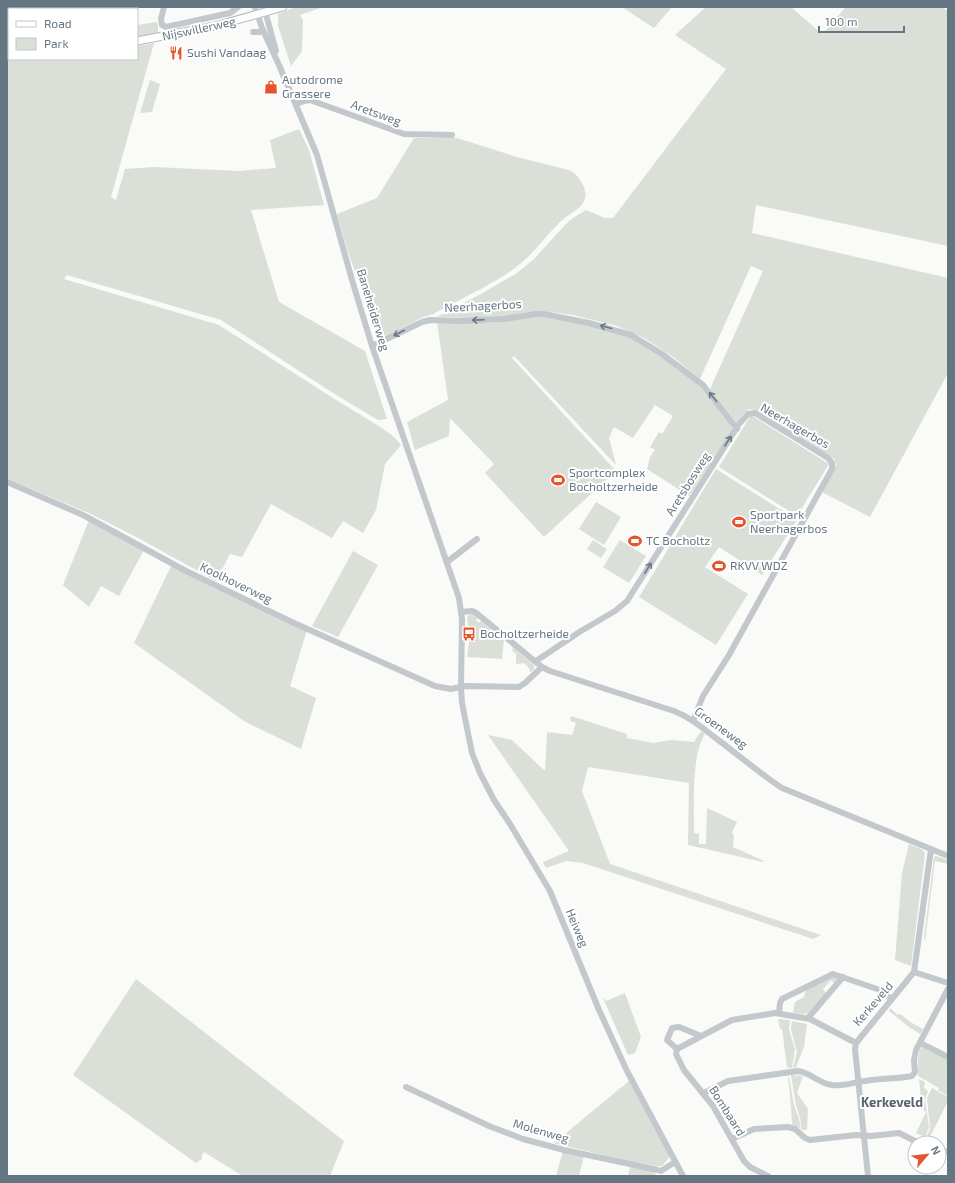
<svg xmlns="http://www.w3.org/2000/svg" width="955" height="1183" font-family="'Exo 2',sans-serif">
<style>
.green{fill:#dadfd7}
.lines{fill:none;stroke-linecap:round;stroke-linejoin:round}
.major-casing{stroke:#b5babe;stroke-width:9}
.minor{stroke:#c3c8cc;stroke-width:6}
.major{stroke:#fff;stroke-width:7}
.oneway{stroke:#6a7a87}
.labels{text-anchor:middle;stroke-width:4;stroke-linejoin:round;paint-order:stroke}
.street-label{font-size:12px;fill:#657683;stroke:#fff}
.poi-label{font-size:12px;fill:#657683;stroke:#fff;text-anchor:start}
.neighbourhood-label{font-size:13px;font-weight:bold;fill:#57646e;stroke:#fff}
</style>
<rect width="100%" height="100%" fill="#fafaf8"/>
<!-- green -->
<g class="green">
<polygon points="296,7 323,7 300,15 303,20 302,51 291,66 278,26 278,14"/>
<polygon points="622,7 672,7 654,28"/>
<polygon points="706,7 791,7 822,34 846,7 942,7 948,11 948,246 756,205 752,233 948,278 948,373 870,517 822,492 836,465 834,459 755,410 749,409 745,412 736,423 710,389 763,271 751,266 700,379 673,357 644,338 617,326 573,315 543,311 527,312 492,319 437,317 481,294 517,273 534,259 565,225 573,218 586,210 605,218 613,218 726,69 675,35"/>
<polygon points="157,22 158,26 158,33 137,37 137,25"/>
<polygon points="154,43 111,197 116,200 125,169 154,167 239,171 276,168 270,140 299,129 309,150 324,205 251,210 279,302 365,351 387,419 378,420 333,393 221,320 67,275 64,279 219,325 333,398 382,428 394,437 401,445 385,464 376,510 363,533 343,521 332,538 271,504 242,557 230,554 216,581 140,539 91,514 7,479 7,56 9,56 9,59 137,59 137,46"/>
<polygon points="150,80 160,84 152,112 140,113"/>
<path d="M414,138H457L517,157L569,170C576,173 579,178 583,185C593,207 570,211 558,224C544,238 532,256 515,268C490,286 460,299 433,314L423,317L379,340L346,246L337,214L377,198Z"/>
<polygon points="544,315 628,335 670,360 706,391 732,427 732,432 689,496 647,469 650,457 655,450 650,447 659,432 662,434 673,416 655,405 633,438 614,427 609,438 616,465 514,356 512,358 616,471 544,537 485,473 494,464 450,418 449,436 415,450 407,422 448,400 437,322 490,323"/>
<polygon points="751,415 829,464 797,516 719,467"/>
<path d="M716,469L797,520L762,575L719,547L705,567L748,594L716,645L639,597C665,555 690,511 716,469Z"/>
<polygon points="596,502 621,517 604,545 579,529"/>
<polygon points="89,520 145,548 119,596 101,586 89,607 63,585"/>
<polygon points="593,540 607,549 601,558 587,549"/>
<polygon points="620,540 646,556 629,583 603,567"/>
<polygon points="353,551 378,565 338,637 312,626"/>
<polygon points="172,564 307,630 290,686 316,698 301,749 244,721 134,643"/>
<polygon points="473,614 478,618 476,620 479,623 481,621 504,640 502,659 467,657 470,636 467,618 469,615"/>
<polygon points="512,646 534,665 534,669 531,672 529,671 530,669 524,663 516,664 516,653 513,652"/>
<path d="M571,716L627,734V738L653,743L671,740L694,742L701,731L705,734C691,755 694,807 694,833L699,834V844H706L707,808L737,822L732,832L734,836L733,847L764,861L763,862L688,845L689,783L588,767L582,791L610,864L821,935L813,939L583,863L566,861L546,868L543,862L569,851L488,735L512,740L545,771L547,732L572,735L576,723L570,721Z"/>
<polygon points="909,844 923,850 925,854 911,966 895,960 902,873"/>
<polygon points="936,856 948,860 948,864 935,861 925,941 924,938 934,857"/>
<polygon points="834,977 837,977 837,979 834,983 831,980 823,989 826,993 808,1013 804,1014 793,1013 795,1002 804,997 806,990"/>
<polygon points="136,979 344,1141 330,1176 243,1176 204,1152 202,1155 202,1159 196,1163 73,1075"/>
<polygon points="625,993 641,1037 635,1053 628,1055 603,998 604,998 606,1001"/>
<polygon points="890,1008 898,1015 900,1014 912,1023 923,1029 920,1034 909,1027 889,1011"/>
<polygon points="778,1019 790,1020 789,1030 795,1049 792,1068 789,1068 787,1067 782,1029 780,1029"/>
<polygon points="792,1021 807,1024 804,1047 796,1067 793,1068 797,1052 791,1029"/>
<polygon points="923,1048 948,1060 948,1096 938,1090 939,1088 918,1076 918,1059 920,1049"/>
<polygon points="791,1075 795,1075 795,1077 797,1077 795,1075 803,1076 797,1093 808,1109 807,1130 802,1130 800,1118 796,1105"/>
<polygon points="789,1077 794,1105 799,1119 801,1129 792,1124 790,1095 788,1078"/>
<polygon points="919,1079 925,1082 924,1088 928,1091 925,1099 929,1128 925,1137 916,1133 926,1112 922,1109"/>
<polygon points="629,1081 669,1155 669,1158 662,1166 657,1166 623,1160 554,1143"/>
<polygon points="932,1088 948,1097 948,1101 929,1139 926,1138 930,1129 927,1098"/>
<polygon points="563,1151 584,1156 579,1176 556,1176"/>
<polygon points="630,1167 653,1171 657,1176 628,1176"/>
</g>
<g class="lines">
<!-- major casing -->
<g class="major-casing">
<g id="major">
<polyline points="137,41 215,26 283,7"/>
<polyline points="7,52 9,52"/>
</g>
</g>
<!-- minor -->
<g class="minor">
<polyline points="164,7 161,19 162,25 166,27 230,13 238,7"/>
<polyline points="255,7 262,28 279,65 317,155 352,280 372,346 459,598 462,619 461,687 462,703 472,753 480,773 494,800 510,824 550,891 599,1010 627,1071 683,1176"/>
<polyline points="264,7 276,51"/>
<polyline points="253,32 263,32"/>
<polyline points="296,104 304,101 310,100 404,134 452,135"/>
<polyline points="372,346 422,322 430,320 460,321 504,319 535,314 544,314 589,323 631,335 662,354 703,385 737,429"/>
<polyline points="7,482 83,515 184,570 294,623 435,686 451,689 465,686 519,687 525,683 542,667"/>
<polyline points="447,562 477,539"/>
<path d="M461,612L472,611L475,612L542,667L550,671L674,711C689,717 701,726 713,736C736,753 758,772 782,788L948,856"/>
<polyline points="536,661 581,631 615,611 627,601 739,424 748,414 755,413 828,458 832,463 832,469 729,655 703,696 693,721"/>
<polyline points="914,972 948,983"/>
<polyline points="779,1013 780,1003 782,999 833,974 880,990 892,999"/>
<polyline points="808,1018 843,977"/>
<polyline points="920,1043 948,1057"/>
<polyline points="677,1049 732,1020 775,1013 810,1019 856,1043"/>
<polyline points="677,1049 676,1054 684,1070 713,1106 744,1161 750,1167 768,1176"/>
<polyline points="677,1049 667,1040 672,1028 679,1027 701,1036"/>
<polyline points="406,1087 489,1126 523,1139 564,1150 658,1170 661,1171 675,1162"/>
<path d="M704,1093L728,1081L798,1071C810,1072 819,1084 832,1085C843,1087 854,1082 865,1081C881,1078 897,1079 912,1076L915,1072L914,1060L916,1050L948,989"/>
<polyline points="732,1139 754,1129 788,1127 795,1129 805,1138 810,1140 856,1135 871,1136 899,1133 919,1143"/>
<polyline points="939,1150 948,1152"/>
<polyline points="868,1176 855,1049 856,1043 914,972 931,849"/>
</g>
<!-- major -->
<use href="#major" class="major"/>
</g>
<!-- one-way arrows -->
<defs><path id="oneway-shaft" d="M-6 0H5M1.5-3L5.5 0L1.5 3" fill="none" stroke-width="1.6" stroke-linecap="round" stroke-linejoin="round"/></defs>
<g class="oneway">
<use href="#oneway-shaft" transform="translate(478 320) rotate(178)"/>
<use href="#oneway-shaft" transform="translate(606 327) rotate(-165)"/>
<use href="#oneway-shaft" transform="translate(399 333) rotate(153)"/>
<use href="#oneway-shaft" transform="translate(713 397) rotate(-129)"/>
<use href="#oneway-shaft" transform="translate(728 441) rotate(-57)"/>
<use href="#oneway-shaft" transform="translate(648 568) rotate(-58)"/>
</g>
<!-- icons -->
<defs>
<g id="restaurant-bare" transform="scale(1.08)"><path d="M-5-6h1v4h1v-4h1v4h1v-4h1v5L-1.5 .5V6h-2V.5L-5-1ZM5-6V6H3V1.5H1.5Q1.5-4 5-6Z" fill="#e4572e" stroke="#fff" stroke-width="2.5" paint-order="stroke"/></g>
<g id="shop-bare" transform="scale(1.08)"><path d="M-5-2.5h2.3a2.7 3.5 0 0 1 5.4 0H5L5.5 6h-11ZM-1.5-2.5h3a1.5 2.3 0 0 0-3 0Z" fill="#e4572e" stroke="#fff" stroke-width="2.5" paint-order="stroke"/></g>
<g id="stadium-bare" transform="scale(1.08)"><path d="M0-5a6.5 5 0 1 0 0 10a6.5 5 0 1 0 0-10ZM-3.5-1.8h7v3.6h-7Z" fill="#e4572e" stroke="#fff" stroke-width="2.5" paint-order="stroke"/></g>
<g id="bus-bare" transform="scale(1.08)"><path d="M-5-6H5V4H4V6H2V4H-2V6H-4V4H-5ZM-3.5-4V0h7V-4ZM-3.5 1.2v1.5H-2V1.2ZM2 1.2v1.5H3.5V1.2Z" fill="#e4572e" stroke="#fff" stroke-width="2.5" paint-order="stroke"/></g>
</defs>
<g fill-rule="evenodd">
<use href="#restaurant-bare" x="176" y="53"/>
<use href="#shop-bare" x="271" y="87"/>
<use href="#stadium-bare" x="558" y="480"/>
<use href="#stadium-bare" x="739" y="522"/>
<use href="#stadium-bare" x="635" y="541"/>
<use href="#stadium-bare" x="719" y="566"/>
<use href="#bus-bare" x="469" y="634"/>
</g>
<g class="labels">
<!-- street labels -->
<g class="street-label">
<text transform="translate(199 29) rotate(-12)" y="4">Nijswillerweg</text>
<text transform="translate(376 113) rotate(20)" y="4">Aretsweg</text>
<text transform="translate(483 306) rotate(-3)" y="4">Neerhagerbos</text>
<text transform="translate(373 310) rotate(73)" y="4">Baneheiderweg</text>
<text transform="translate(795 426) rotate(30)" y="4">Neerhagerbos</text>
<text transform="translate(688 484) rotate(-58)" y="4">Aretsbosweg</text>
<text transform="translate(236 583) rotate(26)" y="4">Koolhoverweg</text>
<text transform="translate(721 728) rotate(36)" y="4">Groeneweg</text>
<text transform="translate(577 928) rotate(67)" y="4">Heiweg</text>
<text transform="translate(873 1004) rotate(-49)" y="4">Kerkeveld</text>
<text transform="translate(727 1111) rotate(58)" y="4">Bombaard</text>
<text transform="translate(541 1131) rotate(16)" y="4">Molenweg</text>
</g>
<!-- poi labels -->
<g class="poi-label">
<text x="187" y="57">Sushi Vandaag</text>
<text x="282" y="84">Autodrome<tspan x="282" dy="14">Grassere</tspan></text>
<text x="569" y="477">Sportcomplex<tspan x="569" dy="14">Bocholtzerheide</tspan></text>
<text x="750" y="519">Sportpark<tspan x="750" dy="14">Neerhagerbos</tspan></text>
<text x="646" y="545">TC Bocholtz</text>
<text x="730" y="570">RKVV WDZ</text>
<text x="480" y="638">Bocholtzerheide</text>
</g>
<!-- neighbourhood labels -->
<g class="neighbourhood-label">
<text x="892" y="1107">Kerkeveld</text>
</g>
</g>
<!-- border -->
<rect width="955" height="1183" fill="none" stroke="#657683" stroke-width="16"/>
<!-- legend -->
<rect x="8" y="8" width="130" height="52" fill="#ffffff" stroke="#c1c8cd"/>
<rect x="16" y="21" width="20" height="6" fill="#ffffff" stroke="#c1c8cd"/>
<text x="44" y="28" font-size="12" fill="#657683">Road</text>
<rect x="16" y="38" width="20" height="12" fill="#dadfd7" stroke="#c1c8cd"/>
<text x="44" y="48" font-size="12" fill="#657683">Park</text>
<!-- north arrow -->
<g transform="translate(927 1155) rotate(62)"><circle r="19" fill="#ffffff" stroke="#c1c8cd"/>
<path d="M0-3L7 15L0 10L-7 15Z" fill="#e4572e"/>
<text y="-6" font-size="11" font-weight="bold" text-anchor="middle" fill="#657683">N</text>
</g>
<!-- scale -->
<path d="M819 26v6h85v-6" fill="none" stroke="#657683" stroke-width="2"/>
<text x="825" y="26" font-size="12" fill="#657683" stroke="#ffffff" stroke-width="3" paint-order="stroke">100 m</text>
</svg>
